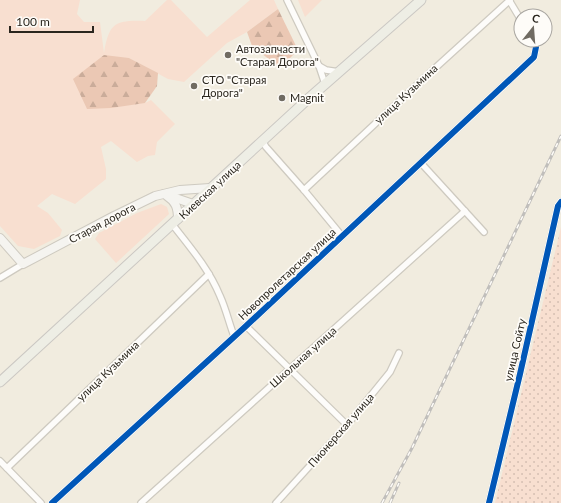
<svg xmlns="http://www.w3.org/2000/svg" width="561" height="503" font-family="Lato,sans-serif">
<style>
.grass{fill:#f8dfd0}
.forest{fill:url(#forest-firs)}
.park{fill:url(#park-dots)}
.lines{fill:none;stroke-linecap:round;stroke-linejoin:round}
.street-casing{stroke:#cecac0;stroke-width:8}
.secondary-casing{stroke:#cecac0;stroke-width:10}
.primary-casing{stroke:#cbc8c3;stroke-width:11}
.street{stroke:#fdfcfa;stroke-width:5.5}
.secondary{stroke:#f5f4f0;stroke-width:8}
.primary{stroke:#eeeee5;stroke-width:9}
.rail-casing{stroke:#c0bebb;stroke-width:3}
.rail{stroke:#fefcf8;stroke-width:1.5;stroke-dasharray:4.5;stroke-linecap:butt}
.cycleway-casing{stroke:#fefcf8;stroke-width:8}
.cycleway{stroke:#0057b8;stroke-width:6}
.poi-dot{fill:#706b62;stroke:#fefcf8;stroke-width:1.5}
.labels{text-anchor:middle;stroke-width:3.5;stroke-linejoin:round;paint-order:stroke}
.poi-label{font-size:11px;fill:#2a261e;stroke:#fefcf8;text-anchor:start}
.street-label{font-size:11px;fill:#2a261e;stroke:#fefcf8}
</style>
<defs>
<pattern id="forest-firs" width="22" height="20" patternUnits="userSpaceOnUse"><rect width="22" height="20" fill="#ebc8b4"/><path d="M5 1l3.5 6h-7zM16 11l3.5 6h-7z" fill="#caac9a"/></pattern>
<pattern id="park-dots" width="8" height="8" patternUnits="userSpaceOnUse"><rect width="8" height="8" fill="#f8dfd0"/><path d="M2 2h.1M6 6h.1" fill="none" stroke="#d5bfb2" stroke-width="1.8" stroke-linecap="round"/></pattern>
</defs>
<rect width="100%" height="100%" fill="#f1ecdf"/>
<!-- grass -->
<g class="grass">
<path d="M0,0H80L77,14L84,22H100L104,53C109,23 115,20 145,21L167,0H171L207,37L250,0H274L278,9L247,32L227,43L184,82L168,79L129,58L145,103L151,100L175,124L157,142L155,155L148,156L137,162L111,141L101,147L106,169V179L75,204L52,194L37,206L48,213L62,230L60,236L34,249L18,246L0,226Z"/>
<polygon points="298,0 322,0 305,17"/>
<polygon points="161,204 167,207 169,214 116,263 95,239 99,233 137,213"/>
</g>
<!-- forest -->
<g class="forest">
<polygon points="278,9 298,50 280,68 252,46 247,32"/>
<polygon points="104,55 129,58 158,73 157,86 145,103 111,108 87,109 73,79"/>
</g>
<!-- park -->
<polygon class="park" points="561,227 561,503 495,503"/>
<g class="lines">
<!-- street casing -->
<g class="street-casing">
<g id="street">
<polyline points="287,0 319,66 325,84"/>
<polyline points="509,0 521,20"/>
<polyline points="319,66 326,70 339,72"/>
<polyline points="262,141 266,147 304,190 342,236"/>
<polyline points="421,163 484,232"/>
<polyline points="304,190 422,80 510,0"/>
<path d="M172,224C190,247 209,269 220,296C226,309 229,323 234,336"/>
<polyline points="0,278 23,264"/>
<polyline points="246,326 347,425"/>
<polyline points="0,461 41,503"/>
<polyline points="7,468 209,274"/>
<polyline points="52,503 246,326 534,57 536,47 533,40"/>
<polyline points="141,503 465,211"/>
<polyline points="276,503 347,425 390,372 399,353"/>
<polyline points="489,503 520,374 558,206 561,202"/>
</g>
</g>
<!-- secondary casing -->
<g class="secondary-casing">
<g id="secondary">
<polyline points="164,194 193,204"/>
<path d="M167,196C176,202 178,208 178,219"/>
<polyline points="0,238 23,264 114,216 155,196 180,190 210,188"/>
</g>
</g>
<!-- primary casing -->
<g class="primary-casing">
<polyline id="primary" points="0,382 308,99 421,0"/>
</g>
<!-- street -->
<use href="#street" class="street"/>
<!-- secondary -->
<use href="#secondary" class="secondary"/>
<!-- primary -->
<use href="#primary" class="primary"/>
<!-- rail casing -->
<g class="rail-casing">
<g id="rail">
<polyline points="382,503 412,448 561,136"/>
<polyline points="390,503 399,483"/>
</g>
</g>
<!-- rail -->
<use href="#rail" class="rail"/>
<!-- cycleway casing -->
<g class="cycleway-casing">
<g id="cycleway">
<polyline points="52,503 246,326 534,57 536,47 533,40"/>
<polyline points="489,503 520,374 558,206 561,202"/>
</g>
</g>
<!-- cycleway -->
<use href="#cycleway" class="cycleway"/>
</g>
<!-- markers -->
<g class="poi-dot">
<circle cx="228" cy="55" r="4"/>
<circle cx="194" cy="86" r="4"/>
<circle cx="282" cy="98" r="4"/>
</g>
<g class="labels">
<!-- poi labels -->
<g class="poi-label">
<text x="236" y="53">Автозапчасти<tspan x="236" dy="13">"Старая Дорога"</tspan></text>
<text x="202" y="84">СТО "Старая<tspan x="202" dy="13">Дорога"</tspan></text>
<text x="290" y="102">Magnit</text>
</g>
<!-- street labels -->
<g class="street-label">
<text transform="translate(406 94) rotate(-43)" y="4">улица Кузьмина</text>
<text transform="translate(210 190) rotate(-43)" y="4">Киевская улица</text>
<text transform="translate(102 223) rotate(-28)" y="4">Старая дорога</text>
<text transform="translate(287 274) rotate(-43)" y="4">Новопролетарская улица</text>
<text transform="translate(515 350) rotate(-77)" y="4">улица Сойту</text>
<text transform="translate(303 357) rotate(-42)" y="4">Школьная улица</text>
<text transform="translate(108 371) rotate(-44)" y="4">улица Кузьмина</text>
<text transform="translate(341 430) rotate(-49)" y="4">Пионерская улица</text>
</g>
</g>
<!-- north arrow -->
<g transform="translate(533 28) rotate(17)"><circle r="19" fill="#fefcf8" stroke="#a9a6a1"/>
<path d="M0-3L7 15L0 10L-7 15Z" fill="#706b62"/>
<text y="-6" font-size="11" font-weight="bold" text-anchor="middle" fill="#2a261e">С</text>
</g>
<!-- scale -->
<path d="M10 26v6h83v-6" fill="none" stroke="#2a261e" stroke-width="2"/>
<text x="16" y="26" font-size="12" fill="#2a261e" stroke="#fefcf8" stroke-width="3" paint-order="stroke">100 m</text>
</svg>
